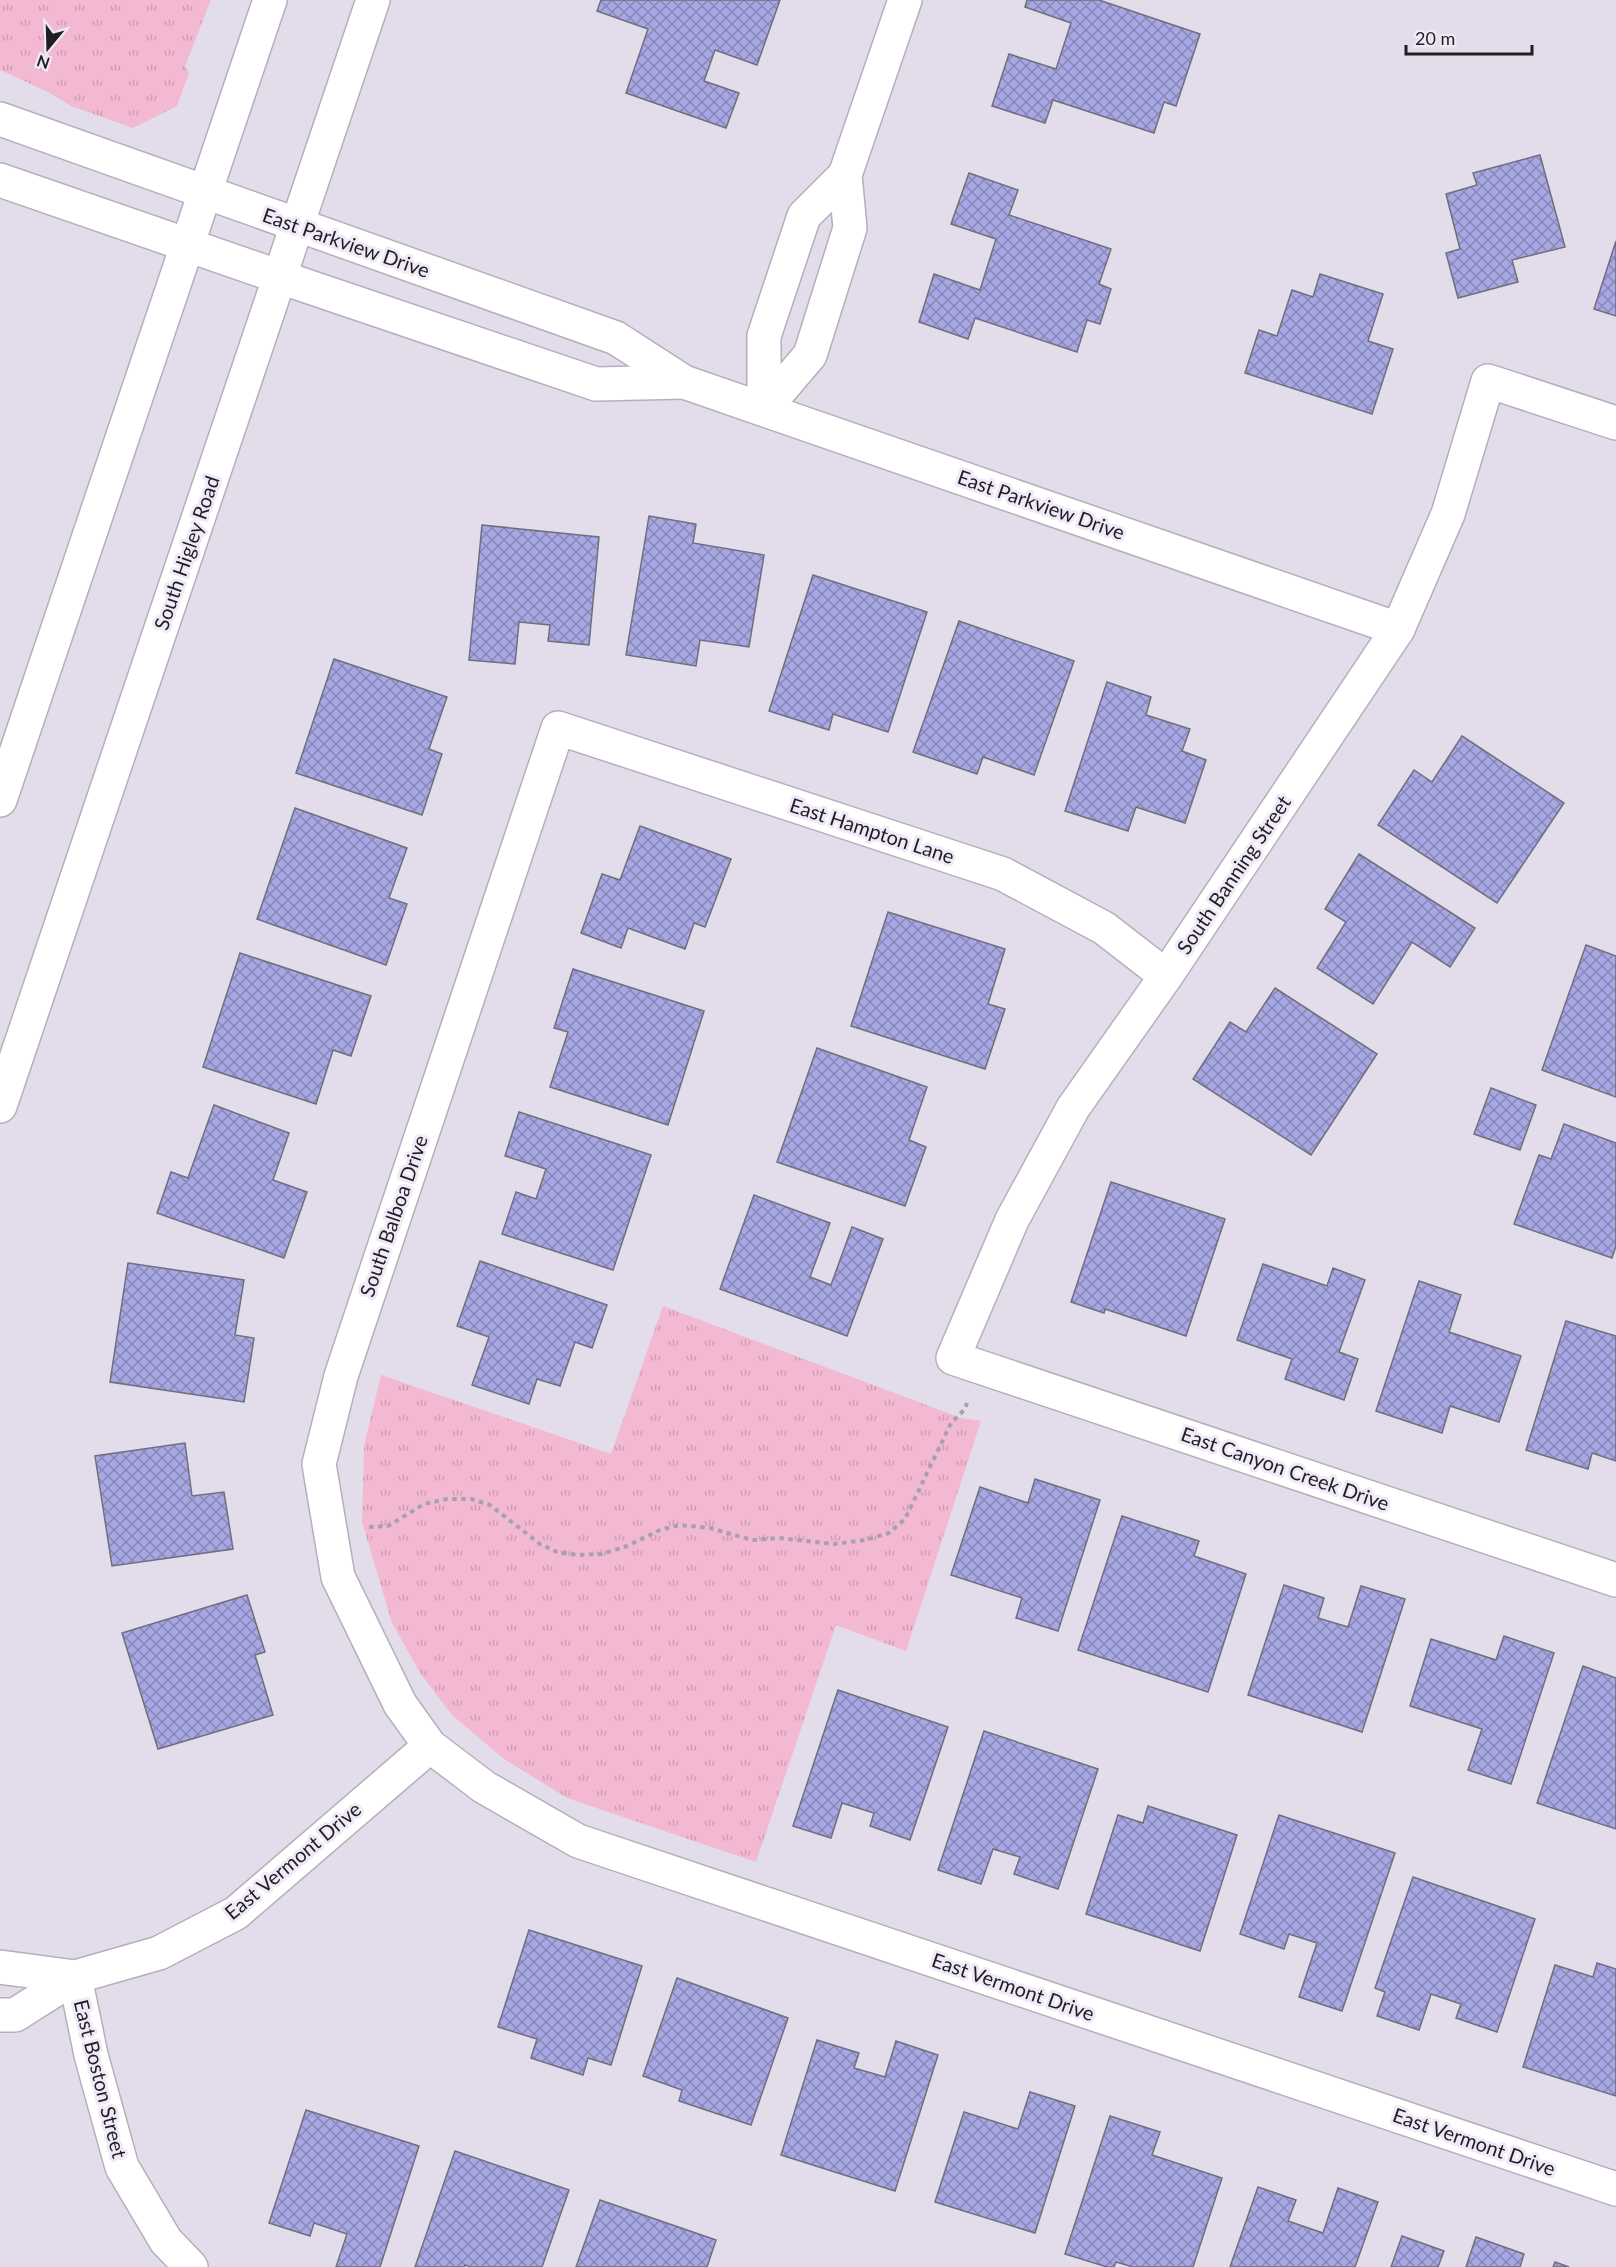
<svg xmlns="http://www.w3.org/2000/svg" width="1616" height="2267" font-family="Lato,sans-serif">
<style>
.park{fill:url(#park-tufts)}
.building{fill:url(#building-cross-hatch);stroke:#6f6f7c;stroke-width:1.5}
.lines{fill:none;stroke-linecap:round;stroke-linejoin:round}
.street-casing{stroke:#b5afbc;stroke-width:36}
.secondary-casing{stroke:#b5afbc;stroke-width:36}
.path{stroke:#a6a2ad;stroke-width:4;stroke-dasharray:4.5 4.5;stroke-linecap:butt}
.street{stroke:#fff;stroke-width:33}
.secondary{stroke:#fff;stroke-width:33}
.labels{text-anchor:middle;stroke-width:6;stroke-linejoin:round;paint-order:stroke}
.street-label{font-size:20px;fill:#201e23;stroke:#f0eaf8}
</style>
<defs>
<pattern id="park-tufts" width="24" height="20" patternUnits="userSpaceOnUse" patternTransform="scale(1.5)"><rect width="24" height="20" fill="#f3b8d2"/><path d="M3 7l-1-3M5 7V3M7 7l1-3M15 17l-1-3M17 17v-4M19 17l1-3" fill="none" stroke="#d09eb4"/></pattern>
<pattern id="building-cross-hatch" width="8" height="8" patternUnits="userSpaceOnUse" patternTransform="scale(1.5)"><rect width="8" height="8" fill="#a6a7e3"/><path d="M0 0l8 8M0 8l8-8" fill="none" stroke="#8787b8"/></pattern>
</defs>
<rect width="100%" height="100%" fill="#e3ddeb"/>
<!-- park -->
<g class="park">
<polygon points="0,0 211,0 185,66 189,73 177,106 133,128 71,106 48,92 0,70"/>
<polygon points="663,1306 961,1418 981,1421 906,1651 836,1625 756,1862 567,1798 504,1759 452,1715 420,1673 392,1623 362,1522 364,1446 381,1375 611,1454"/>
</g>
<!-- building -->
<g class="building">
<polygon points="601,0 780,0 757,65 715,50 704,81 739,93 726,128 626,93 648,29 597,11"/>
<polygon points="1027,0 1099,0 1200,34 1176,106 1164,102 1154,133 1053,100 1045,123 992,106 1009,54 1056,69 1071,23 1025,7"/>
<polygon points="1540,155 1565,247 1512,260 1518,282 1458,298 1446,253 1460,249 1446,194 1477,185 1473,173"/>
<polygon points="969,173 1018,190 1009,215 1111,249 1099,284 1111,289 1100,324 1087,320 1077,352 975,318 968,339 919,322 934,274 980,290 996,239 951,224"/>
<polygon points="1616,241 1616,316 1594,309"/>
<polygon points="1320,274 1383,294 1368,341 1393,349 1372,414 1245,373 1259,330 1277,336 1292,290 1313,297"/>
<polygon points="649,516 696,524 693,543 764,555 749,647 700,640 696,666 626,655"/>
<polygon points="482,525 599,537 589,645 548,641 550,625 519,622 515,664 469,660"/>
<polygon points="813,575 927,612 888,732 833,714 829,730 769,711"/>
<polygon points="959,621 1074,661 1034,775 983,757 977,774 913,752"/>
<polygon points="334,659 447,697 429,749 442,754 422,815 296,773"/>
<polygon points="1107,682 1151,697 1146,715 1190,729 1182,751 1206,760 1185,823 1136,807 1128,831 1065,811"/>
<polygon points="1462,736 1564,803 1497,903 1378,825 1414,770 1432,782"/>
<polygon points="295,808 407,848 389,898 407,904 386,965 257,919"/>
<polygon points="640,826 731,859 705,927 694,923 685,949 628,928 621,948 581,933 602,874 620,880"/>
<polygon points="1359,854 1475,928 1450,967 1412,942 1373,1004 1317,968 1346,922 1325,909"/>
<polygon points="888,912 1005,949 988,1004 1005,1009 985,1069 851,1026"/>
<polygon points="1586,945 1616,956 1616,1097 1542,1070"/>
<polygon points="240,953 371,996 351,1056 333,1050 316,1104 203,1067"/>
<polygon points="573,969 704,1011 668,1125 550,1087 568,1032 554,1028"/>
<polygon points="1275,988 1377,1054 1311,1155 1193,1079 1230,1022 1246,1032"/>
<polygon points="817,1048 927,1087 909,1140 926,1147 905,1206 777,1162"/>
<polygon points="1491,1088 1536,1105 1520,1150 1474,1134"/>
<polygon points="214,1105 289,1133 273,1180 307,1192 284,1258 157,1213 171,1172 188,1178"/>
<polygon points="519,1112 651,1155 613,1270 502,1234 516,1192 536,1199 546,1169 505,1156"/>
<polygon points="1564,1124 1616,1143 1616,1246 1612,1258 1514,1224 1539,1155 1551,1159"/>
<polygon points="1111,1182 1225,1219 1186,1336 1105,1309 1104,1313 1071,1302"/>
<polygon points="754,1195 830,1223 810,1277 831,1285 852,1227 883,1239 847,1336 720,1289"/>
<polygon points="480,1261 607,1305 592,1348 575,1342 560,1386 537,1379 529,1404 472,1385 489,1337 457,1326"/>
<polygon points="128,1263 244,1280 235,1335 254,1338 244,1402 110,1382"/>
<polygon points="1263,1264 1327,1286 1333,1268 1365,1280 1339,1352 1358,1359 1344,1400 1285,1379 1292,1359 1237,1340"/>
<polygon points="1419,1281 1461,1295 1449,1332 1521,1356 1499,1422 1450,1406 1442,1433 1376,1411"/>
<polygon points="1566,1321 1616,1336 1616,1461 1592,1453 1588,1469 1526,1450"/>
<polygon points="185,1443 192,1496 224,1492 233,1549 112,1566 95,1456"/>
<polygon points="1035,1479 1100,1500 1058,1631 1016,1618 1022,1598 951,1575 980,1487 1028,1503"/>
<polygon points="1122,1516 1199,1541 1194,1556 1246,1574 1208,1692 1078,1650"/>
<polygon points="1284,1585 1324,1598 1318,1618 1348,1627 1361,1586 1405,1599 1362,1732 1248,1695"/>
<polygon points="247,1595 265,1652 255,1655 273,1715 158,1749 122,1633"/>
<polygon points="1504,1636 1554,1653 1511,1784 1468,1770 1482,1729 1410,1706 1431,1639 1496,1660"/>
<polygon points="1583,1666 1616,1678 1616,1829 1537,1803"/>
<polygon points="838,1690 948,1727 910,1840 870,1826 874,1813 842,1803 831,1838 793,1826"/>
<polygon points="984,1731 1098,1769 1058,1889 1014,1874 1020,1857 993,1849 981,1884 938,1870"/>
<polygon points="1148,1806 1237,1835 1200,1951 1086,1914 1118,1815 1143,1823"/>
<polygon points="1279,1815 1395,1853 1342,2011 1299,1997 1317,1943 1289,1934 1284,1949 1240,1934"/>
<polygon points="1413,1877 1535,1919 1497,2032 1456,2018 1461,2004 1431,1994 1419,2030 1377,2016 1385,1992 1375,1988"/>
<polygon points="529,1930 642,1966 611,2065 588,2058 583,2075 531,2058 537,2039 498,2027"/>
<polygon points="1597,1963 1616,1969 1616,2096 1523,2067 1555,1965 1593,1977"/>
<polygon points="677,1978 788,2018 751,2125 679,2101 682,2090 643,2076"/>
<polygon points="817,2040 859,2053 854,2068 885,2077 896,2041 938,2055 895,2191 781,2155"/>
<polygon points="1030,2092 1075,2106 1035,2233 935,2202 964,2112 1018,2129"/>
<polygon points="306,2110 419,2146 380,2267 336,2267 347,2234 314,2223 310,2236 269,2223"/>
<polygon points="1110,2116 1160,2132 1152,2155 1222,2178 1193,2267 1133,2267 1116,2262 1114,2267 1107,2267 1065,2254"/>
<polygon points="455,2151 569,2190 542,2267 470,2267 465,2265 464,2267 415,2267"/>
<polygon points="1258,2187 1296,2200 1288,2221 1323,2233 1338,2188 1378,2202 1355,2267 1230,2267"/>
<polygon points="600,2200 716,2240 707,2267 576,2267"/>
<polygon points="1402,2236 1444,2251 1438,2267 1391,2267"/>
<polygon points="1476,2237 1524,2254 1520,2267 1466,2267"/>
<polygon points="1555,2262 1569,2267 1553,2267"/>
</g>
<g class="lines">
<!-- street casing -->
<g class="street-casing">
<g id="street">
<polyline points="0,119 616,338 684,382 1398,629"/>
<polyline points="0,180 280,277 596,384 684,382"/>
<polyline points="764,409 810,355 850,228 845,175 905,0"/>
<polyline points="764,409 764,336 804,216 845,175"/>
<polyline points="1616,423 1488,381 1448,514 1398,629 1166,976 1073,1108 1012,1220 953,1358 1616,1580"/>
<polyline points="1166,976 1104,928 1003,874 558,728 341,1376 319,1464 338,1577 400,1704 430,1746 484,1787 578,1841 1616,2189"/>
<polyline points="0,1967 75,1977"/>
<polyline points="75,1977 91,2055 122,2167 166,2241 191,2267"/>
<polyline points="0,2015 15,2015 75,1977 159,1953 236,1913 430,1746"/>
</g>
</g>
<!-- secondary casing -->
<g class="secondary-casing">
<g id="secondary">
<polyline points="0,800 270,0"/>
<polyline points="0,1106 373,0"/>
</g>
</g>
<!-- path -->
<polyline class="path" points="369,1527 388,1526 424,1504 447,1499 471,1499 490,1505 540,1544 557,1552 577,1555 602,1554 627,1546 660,1530 680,1525 710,1528 752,1540 780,1538 834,1544 865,1540 889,1533 905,1519 951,1423 965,1409 967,1403"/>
<!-- street -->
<use href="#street" class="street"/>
<!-- secondary -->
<use href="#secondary" class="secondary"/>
</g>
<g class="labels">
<!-- street labels -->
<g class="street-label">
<text transform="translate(346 243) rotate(19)" y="7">East Parkview Drive</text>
<text transform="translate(1041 505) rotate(19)" y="7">East Parkview Drive</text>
<text transform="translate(187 553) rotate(-71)" y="7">South Higley Road</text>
<text transform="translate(872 831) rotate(18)" y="7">East Hampton Lane</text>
<text transform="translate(1234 875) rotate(-56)" y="7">South Banning Street</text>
<text transform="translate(394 1216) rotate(-71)" y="7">South Balboa Drive</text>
<text transform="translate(1285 1469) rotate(19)" y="7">East Canyon Creek Drive</text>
<text transform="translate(293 1861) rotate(-40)" y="7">East Vermont Drive</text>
<text transform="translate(1013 1987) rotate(19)" y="7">East Vermont Drive</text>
<text transform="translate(100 2079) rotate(76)" y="7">East Boston Street</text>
<text transform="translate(1474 2142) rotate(19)" y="7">East Vermont Drive</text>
</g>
</g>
<!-- north arrow -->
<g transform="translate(48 48) rotate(199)" stroke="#f0eaf8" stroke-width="4.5" paint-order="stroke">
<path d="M0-4.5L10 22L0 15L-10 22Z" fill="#201e23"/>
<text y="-9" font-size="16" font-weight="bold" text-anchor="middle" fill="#201e23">N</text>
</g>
<!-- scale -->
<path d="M1406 45v9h126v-9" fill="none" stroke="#201e23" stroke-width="3"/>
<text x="1415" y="45" font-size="18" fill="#201e23" stroke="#f0eaf8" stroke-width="4.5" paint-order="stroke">20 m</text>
</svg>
